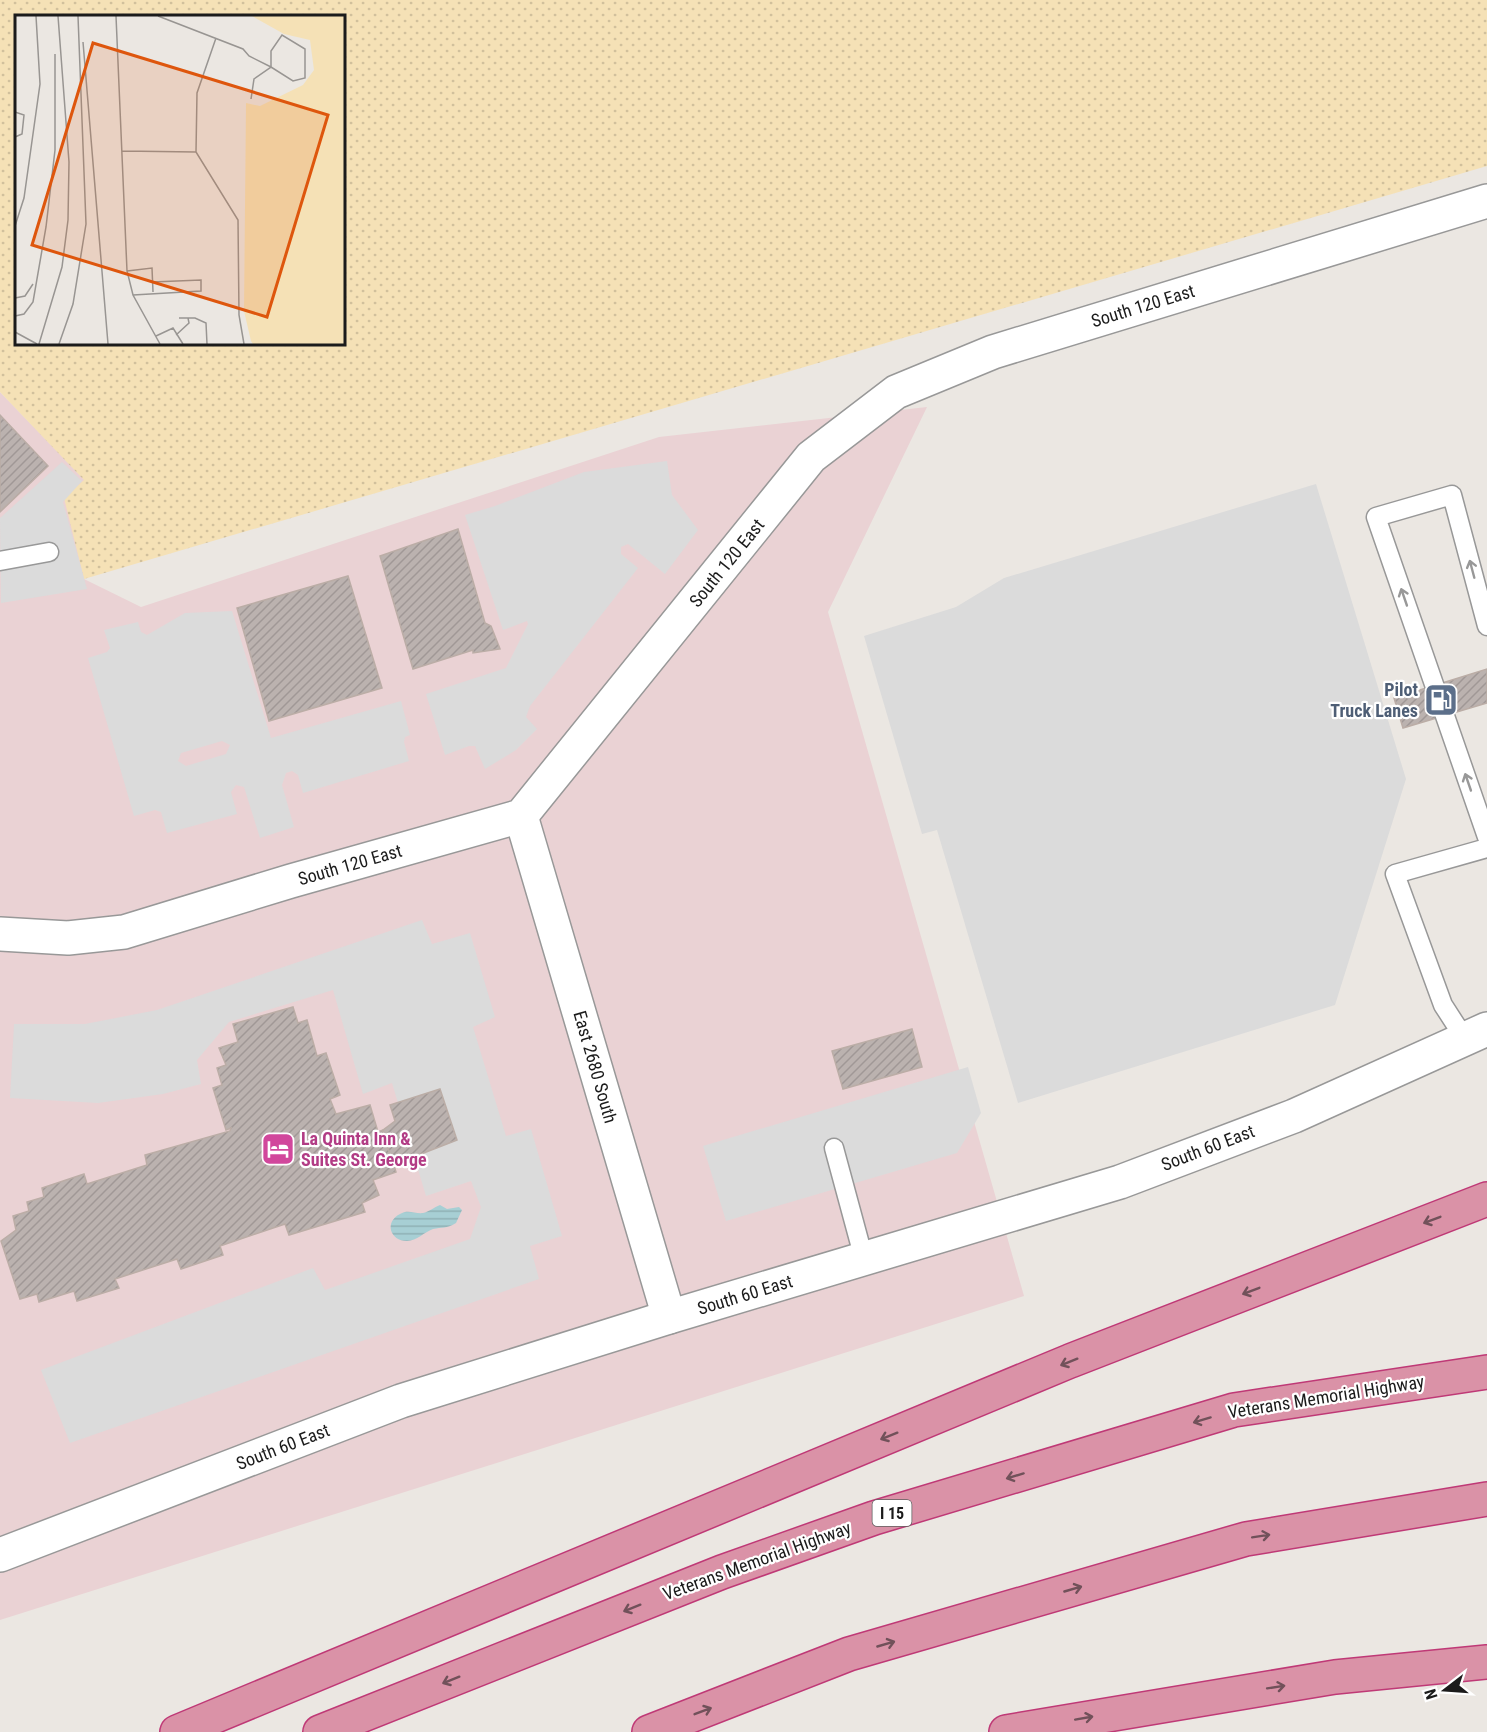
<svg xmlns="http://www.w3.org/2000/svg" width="1487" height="1732" font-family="'Roboto Condensed',sans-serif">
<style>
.commercial{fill:#ead2d4}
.sand{fill:url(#sand-dots);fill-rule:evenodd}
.parking{fill:#dbdbdb;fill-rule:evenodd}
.water{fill:url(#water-rules)}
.building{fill:url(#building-hatch);stroke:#bbada6;stroke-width:1.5}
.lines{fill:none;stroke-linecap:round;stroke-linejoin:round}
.service-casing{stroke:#989898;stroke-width:21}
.minor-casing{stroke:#989898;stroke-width:36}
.motorway-casing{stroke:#bf3976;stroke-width:36}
.service{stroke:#fff;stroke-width:18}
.minor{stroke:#fff;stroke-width:33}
.motorway{stroke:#da92a7;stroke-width:33}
.oneway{stroke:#989898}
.oneway2{stroke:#71515a}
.labels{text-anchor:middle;stroke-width:4.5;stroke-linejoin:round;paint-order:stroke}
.shield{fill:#fff;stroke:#5f5f5f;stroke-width:1.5}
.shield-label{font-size:16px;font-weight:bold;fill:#1b1b1b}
.street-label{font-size:18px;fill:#1b1b1b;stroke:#fff}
.service-label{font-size:18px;font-weight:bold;fill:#4e5e75;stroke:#fff;text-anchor:end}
.hotel-label{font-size:18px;font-weight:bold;fill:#b23c85;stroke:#fff;text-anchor:start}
.inset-road{fill:none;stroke:#989592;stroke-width:1.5}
.view{fill:#de560d;fill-opacity:0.15;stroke:#de560d;stroke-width:3}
.inset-edge{fill:none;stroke:#1b1b1b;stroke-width:3}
</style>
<defs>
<pattern id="sand-dots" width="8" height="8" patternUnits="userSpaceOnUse" patternTransform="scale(1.5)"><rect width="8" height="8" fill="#f5e1b6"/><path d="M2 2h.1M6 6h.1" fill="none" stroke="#d1c09c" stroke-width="1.8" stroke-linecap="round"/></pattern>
<pattern id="water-rules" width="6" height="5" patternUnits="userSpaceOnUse" patternTransform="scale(1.5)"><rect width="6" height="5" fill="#a7cfd4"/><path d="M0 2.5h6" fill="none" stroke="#8fb1b5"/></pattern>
<pattern id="building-hatch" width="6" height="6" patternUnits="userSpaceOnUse" patternTransform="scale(1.5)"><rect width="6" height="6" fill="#bbb2af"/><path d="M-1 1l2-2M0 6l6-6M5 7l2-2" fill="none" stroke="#a09896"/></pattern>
</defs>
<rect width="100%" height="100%" fill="#ebe7e2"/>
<!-- commercial -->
<polygon class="commercial" points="0,392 85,480 84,579 141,607 659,437 927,407 828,612 1024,1296 0,1620"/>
<!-- sand -->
<path class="sand" d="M0,0H1487V166L84,579L64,498L84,480L0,392ZM16,16H344V344H16Z"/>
<!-- parking -->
<g class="parking">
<polygon points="667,461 672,495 698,530 665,574 628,544 621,547 621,554 638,568 530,706 526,717 537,729 516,750 485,769 475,746 469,746 445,755 426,694 506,668 528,624 527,621 503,630 465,515 495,506 584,472"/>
<polygon points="62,462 82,481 63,502 87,589 1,603 0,518"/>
<polygon points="1316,484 1406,779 1335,1005 1018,1103 937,830 922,834 864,636 956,607 1004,578"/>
<path d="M232,611L271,738L401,701L410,735L405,737L404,742L409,761L303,793L298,775L292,771L286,773L282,785L294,827L260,838L244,787L236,785L231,792L237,814L167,833L161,812L155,810L134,816L88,658L107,652L110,648L104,630L138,622L141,632L147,635L185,613ZM222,741L230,745L226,754L186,766L178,761L181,753Z"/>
<polygon points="422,920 432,944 470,933 495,1017 473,1027 506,1136 531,1129 562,1236 530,1246 539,1279 70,1443 41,1370 313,1268 325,1290 470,1239 481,1207 471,1181 426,1196 392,1083 363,1094 333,990 229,1022 197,1060 201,1084 163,1094 98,1103 10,1098 14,1024 85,1024 157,1010"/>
<polygon points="968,1067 981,1113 957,1153 726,1221 703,1146"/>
</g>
<!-- water -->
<path class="water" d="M440,1205L447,1209L459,1207L462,1210L456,1223C446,1229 442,1227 433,1229C424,1232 417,1241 407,1241C390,1241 384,1222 400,1214C408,1209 415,1214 423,1213C429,1212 434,1207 440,1205Z"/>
<!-- building -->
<g class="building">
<polygon points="0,415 48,466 0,512"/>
<polygon points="458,529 485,623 491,626 500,649 473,653 473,650 413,669 380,556"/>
<polygon points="348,576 382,688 269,721 237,608"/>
<polygon points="1487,669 1487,703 1403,728 1394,698"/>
<polygon points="293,1007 298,1023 307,1020 317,1056 326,1053 340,1095 330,1099 336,1114 370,1105 378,1132 383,1130 396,1172 373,1180 379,1195 362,1203 365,1212 289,1235 285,1224 220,1246 223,1255 181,1269 177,1259 115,1279 119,1288 77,1301 74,1291 39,1302 37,1294 20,1299 1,1241 16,1230 13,1216 29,1211 27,1202 44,1197 42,1188 84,1174 87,1184 147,1165 145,1155 230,1131 231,1128 226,1130 213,1088 222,1085 217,1068 226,1065 219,1048 238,1042 233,1024"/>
<polygon points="912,1029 922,1067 843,1089 832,1051"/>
<polygon points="440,1089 457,1140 393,1165 383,1130 395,1121 390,1105"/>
</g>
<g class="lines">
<!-- service casing -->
<g class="service-casing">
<g id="service">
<polyline points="0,561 49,552"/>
<polyline points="1487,626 1452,495 1376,517 1487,837"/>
<polyline points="1465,1039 1443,1005 1395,874 1487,848"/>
<polyline points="834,1148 864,1259"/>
</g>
</g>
<!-- minor casing -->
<g class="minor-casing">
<g id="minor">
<polyline points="521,816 669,1317"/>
<polyline points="0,934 68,938 124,932 291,881 521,816 811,457 896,392 993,352 1487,201"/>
<polyline points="0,1555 401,1401 669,1317 1120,1182 1294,1116 1487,1029"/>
</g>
</g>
<!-- motorway casing -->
<g class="motorway-casing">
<g id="motorway">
<polyline points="177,1732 1070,1361 1487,1199"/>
<polyline points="320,1732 722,1572 874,1518 1234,1410 1487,1372"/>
<polyline points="649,1732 849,1654 1246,1539 1487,1499"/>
<polyline points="1006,1732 1335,1677 1487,1662"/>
</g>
</g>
<!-- service -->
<use href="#service" class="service"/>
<!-- minor -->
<use href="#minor" class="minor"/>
<!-- motorway -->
<use href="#motorway" class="motorway"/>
</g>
<!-- one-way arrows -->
<defs><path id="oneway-shaft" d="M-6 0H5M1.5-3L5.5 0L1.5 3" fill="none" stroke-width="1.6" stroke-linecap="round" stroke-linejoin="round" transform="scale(1.5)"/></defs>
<g class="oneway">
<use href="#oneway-shaft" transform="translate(1472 569) rotate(-105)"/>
<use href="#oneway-shaft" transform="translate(1404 597) rotate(-109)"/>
<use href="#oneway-shaft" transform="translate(1468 782) rotate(-109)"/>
</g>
<g class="oneway2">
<use href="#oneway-shaft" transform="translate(1432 1220) rotate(159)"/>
<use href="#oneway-shaft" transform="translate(1251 1291) rotate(159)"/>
<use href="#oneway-shaft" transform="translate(1069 1362) rotate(158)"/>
<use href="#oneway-shaft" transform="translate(1202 1420) rotate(163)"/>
<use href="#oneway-shaft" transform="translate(889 1436) rotate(158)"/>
<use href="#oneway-shaft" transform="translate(1015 1476) rotate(163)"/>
<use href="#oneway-shaft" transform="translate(1261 1536) rotate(-9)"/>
<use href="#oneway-shaft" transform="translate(1073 1589) rotate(-16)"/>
<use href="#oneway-shaft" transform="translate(632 1608) rotate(158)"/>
<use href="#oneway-shaft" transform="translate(886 1644) rotate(-16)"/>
<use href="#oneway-shaft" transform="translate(451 1680) rotate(158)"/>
<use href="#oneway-shaft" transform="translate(1276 1687) rotate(-9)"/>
<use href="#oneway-shaft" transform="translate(703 1711) rotate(-21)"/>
<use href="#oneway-shaft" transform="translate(1084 1718) rotate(-10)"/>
</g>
<!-- icons -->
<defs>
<g id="fuel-square" transform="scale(1.725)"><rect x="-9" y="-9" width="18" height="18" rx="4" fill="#5c6f8a" stroke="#fff"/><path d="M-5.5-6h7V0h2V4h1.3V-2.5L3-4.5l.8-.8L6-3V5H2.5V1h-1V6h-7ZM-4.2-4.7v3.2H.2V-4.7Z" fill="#fff"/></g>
<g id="hotel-square" transform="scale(1.725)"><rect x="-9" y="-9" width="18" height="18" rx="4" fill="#d1479c" stroke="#fff"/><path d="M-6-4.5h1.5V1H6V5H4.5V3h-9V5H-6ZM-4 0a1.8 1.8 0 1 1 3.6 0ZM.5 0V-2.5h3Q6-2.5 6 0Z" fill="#fff"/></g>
</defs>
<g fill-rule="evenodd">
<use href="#fuel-square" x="1441" y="700"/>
<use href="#hotel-square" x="278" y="1149"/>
</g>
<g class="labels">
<!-- shield labels -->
<rect class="shield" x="872.5" y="1500" width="39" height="26" rx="4.5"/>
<g class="shield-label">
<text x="892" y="1519">I 15</text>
</g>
<!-- street labels -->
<g class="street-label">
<text transform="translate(1143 306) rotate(-17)" y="6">South 120 East</text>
<text transform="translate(727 563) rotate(-51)" y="6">South 120 East</text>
<text transform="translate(350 865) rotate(-16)" y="6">South 120 East</text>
<text transform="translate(595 1067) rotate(74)" y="6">East 2680 South</text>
<text transform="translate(1208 1148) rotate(-21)" y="6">South 60 East</text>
<text transform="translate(745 1295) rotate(-17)" y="6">South 60 East</text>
<text transform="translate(1326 1397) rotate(-9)" y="6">Veterans Memorial Highway</text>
<text transform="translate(283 1447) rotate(-21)" y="6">South 60 East</text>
<text transform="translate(757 1561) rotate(-20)" y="6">Veterans Memorial Highway</text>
</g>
<!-- service labels -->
<g class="service-label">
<text x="1418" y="696">Pilot<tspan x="1418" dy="21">Truck Lanes</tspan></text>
</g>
<!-- hotel labels -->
<g class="hotel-label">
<text x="301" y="1145">La Quinta Inn &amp;<tspan x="301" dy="21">Suites St. George</tspan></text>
</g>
</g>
<!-- overview -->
<g transform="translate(15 15)">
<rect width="330" height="330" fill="#ebe7e2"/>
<path d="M237,1H330V329H238L236,326L229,296L231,88L245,91L288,70L299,55L295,25L269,19Z" fill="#f5e1b6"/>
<path class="inset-road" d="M101,1L112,256L118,280L145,329M143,1L228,34L234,41L256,52L278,66L290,63V34L267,20L256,36V52L239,64L236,84M201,23L182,78L181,137L223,205L224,300L229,329M68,27L93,329M0,97L9,100L7,119L0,122M107,136L181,137M0,211L9,183L25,69L21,1M112,256L137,253L138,277M118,280L186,276V265L137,267M0,283L10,281L18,269M0,301L9,299L18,287L31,212L40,135V39M164,303H180L191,308L192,329M0,317L22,329M161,320L174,308L173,303M141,321L158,313L168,329M24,329L47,252L53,205L54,147L43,1M44,329L58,289L71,209L63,1"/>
<path class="view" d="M78,28L313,100L252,302L17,230Z"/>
<rect width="330" height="330" class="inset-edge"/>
</g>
<!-- north arrow -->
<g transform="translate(1445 1690) rotate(253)" stroke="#ffffff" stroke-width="4.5" paint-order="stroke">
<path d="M0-4.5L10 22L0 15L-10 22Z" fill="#1b1b1b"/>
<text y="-9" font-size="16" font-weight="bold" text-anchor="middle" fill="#1b1b1b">N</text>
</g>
</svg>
